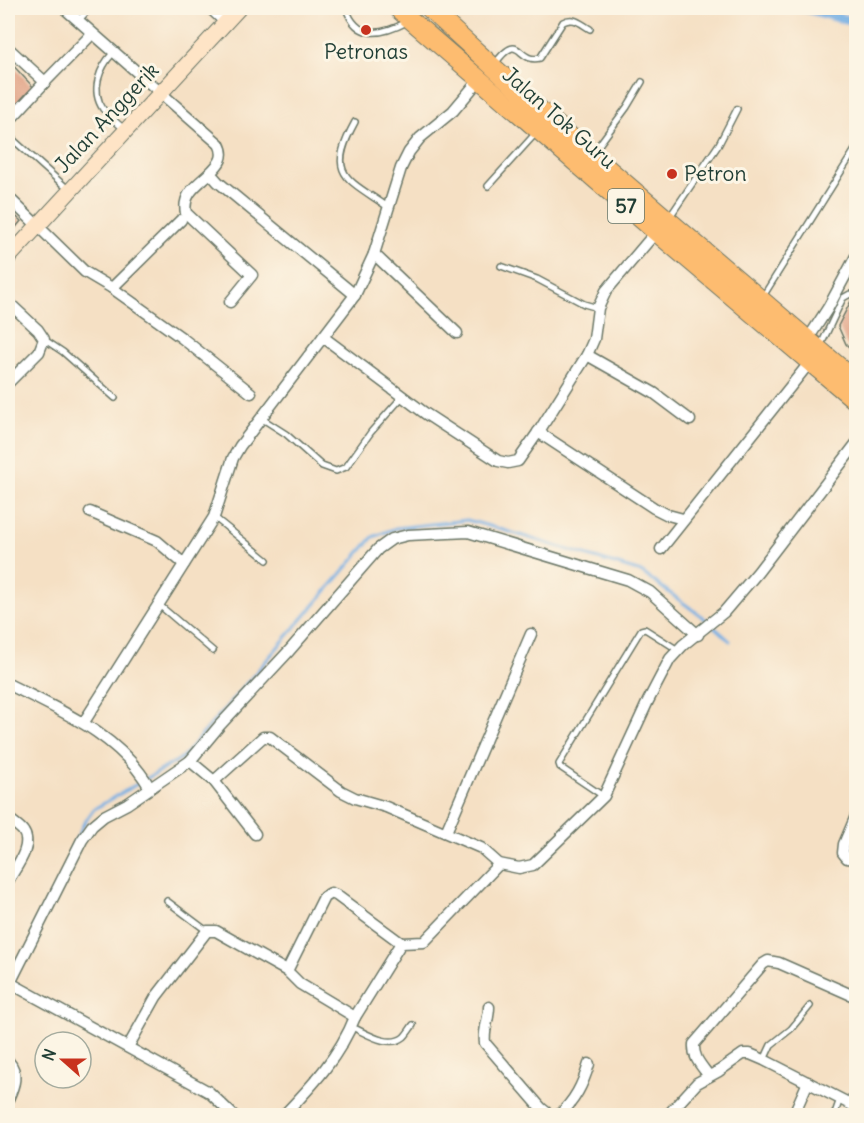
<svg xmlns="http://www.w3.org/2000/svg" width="864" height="1123" font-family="Delius,sans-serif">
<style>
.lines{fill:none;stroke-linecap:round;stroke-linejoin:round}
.stream{stroke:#72aee4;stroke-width:3}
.canal{stroke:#72aee4;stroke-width:10}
.building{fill:#de997a}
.service-casing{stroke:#6a7666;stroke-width:8}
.minor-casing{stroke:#6a7666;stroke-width:13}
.secondary-casing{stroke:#6a7666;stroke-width:17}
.primary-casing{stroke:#6a7666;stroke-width:20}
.service{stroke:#fff;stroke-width:5}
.minor{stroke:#fff;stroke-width:10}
.secondary{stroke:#fee4c6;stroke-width:15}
.primary{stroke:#fdbc70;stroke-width:18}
.poi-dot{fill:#c8321e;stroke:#fcf5e5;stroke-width:2}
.labels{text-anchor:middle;stroke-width:6;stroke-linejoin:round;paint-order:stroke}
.shield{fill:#fcf5e5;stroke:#617469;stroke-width:1.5}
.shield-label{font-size:20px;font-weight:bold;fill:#1f3d34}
.poi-label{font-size:21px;fill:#1f3d34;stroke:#fcf5e5}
.street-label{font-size:21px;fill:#1f3d34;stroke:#fcf5e5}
</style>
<rect width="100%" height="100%" fill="#fcf5e5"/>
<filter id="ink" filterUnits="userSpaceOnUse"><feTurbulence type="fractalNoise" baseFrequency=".0167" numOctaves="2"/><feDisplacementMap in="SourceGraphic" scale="12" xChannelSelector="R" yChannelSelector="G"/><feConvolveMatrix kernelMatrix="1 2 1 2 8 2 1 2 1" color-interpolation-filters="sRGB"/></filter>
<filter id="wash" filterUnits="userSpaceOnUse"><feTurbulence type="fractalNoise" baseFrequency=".008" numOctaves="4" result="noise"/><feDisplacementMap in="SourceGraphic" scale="24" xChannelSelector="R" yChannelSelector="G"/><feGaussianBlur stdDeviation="1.35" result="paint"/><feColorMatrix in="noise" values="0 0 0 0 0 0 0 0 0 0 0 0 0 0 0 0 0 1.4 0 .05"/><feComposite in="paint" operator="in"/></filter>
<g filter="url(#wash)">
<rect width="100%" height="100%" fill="#f5e0c4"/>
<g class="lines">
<!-- stream -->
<polyline class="stream" points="71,851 84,823 94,809 182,758 373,537 396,528 467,520 500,529 641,572 704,618 730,641"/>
<!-- canal -->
<polyline class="canal" points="805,8 847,20 856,20"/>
</g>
<g id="blocks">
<!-- building -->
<g class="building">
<polygon points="8,60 35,89 10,116 8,114"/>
<polygon points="8,209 21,221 8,237"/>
<polygon points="852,299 856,303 856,354 846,344 838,326"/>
</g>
</g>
</g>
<g filter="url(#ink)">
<use href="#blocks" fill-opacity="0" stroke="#6a7666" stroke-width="1.5"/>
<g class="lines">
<!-- service casing -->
<g class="service-casing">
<g id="service">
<path d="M346,8C357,41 382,35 407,22"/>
<polyline points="78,21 90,8"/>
<path d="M113,53C100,67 90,90 103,109C109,116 117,123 124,129"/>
<path d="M494,65C521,28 516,64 540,58L563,22C574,16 581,24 590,29"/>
<path d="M355,122C326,175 346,178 388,207"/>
<polyline points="8,135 69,190"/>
<polyline points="593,153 627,107 642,82"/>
<polyline points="488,186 536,133"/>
<polyline points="669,218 719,144 737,109"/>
<polyline points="501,266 537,279 584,304 598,308"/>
<polyline points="762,298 856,148"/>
<polyline points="45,340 63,352 115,398"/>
<polyline points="820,347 843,298 850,294 856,296"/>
<polyline points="261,418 286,434 322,466 336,471 346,467 371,432 403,396"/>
<polyline points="214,517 267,560"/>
<polyline points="158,604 213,651"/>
<polyline points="603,796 560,767 559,764 641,630 645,629 678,650"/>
<polyline points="167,901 207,931"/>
<path d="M352,1027C366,1033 389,1049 404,1037C407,1034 410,1029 413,1025"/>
<polyline points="764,1060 771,1045 791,1029 810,1006"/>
<polyline points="834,1116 840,1099"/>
</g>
</g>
<!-- minor casing -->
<g class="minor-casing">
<g id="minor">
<path d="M64,8L219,144C226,157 219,164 210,173L218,182L355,295"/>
<polyline points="210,8 225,22"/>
<polyline points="442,21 453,8"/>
<polyline points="8,48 45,82 8,122"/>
<polyline points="45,82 92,34"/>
<path d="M210,173C197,185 182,194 186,213L252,275L230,302"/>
<polyline points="8,197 85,272 112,288 182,338 251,393"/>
<polyline points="374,254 457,333"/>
<polyline points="112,288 181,220"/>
<polyline points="8,302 38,330 44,339 39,352 8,383"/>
<polyline points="323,337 426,414 498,461 508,463 518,461 541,428 587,355 594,339 598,308 606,291 656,232"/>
<polyline points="808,339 828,308 856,256"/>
<polyline points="587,355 654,393 690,420"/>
<polyline points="538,432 654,508 668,515 683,519"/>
<polyline points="90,512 157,541 184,564"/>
<polyline points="661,549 810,362"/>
<path d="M8,684C61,711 119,734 150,788"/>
<polyline points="84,722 214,517 233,458 240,446 355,295 374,254 401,168 409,152 420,138 453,111 480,79"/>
<polyline points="190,761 214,781 255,834"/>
<polyline points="214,781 263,737 270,737 341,791 355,798 386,807 481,848 499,864 519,868 533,865 604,796 648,701 670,659 683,645 724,612 758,572 856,444"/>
<polyline points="856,816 844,844 843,853 847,858 856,859"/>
<path d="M8,818C12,822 19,826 23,831C34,846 15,868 8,881"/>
<polyline points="446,832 531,634"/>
<polyline points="10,983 209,1092 234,1116"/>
<polyline points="8,987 82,840 92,826 104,816 127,804 190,761 220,725 289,651 378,549 392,539 408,535 468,532 628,580 650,592 698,635"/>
<path d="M489,1007C489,1020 483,1030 485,1043L541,1108L551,1116"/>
<polyline points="355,1017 401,943"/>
<polyline points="128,1047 156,997 207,931 216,931 287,971"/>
<path d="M8,1061C19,1073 14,1086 8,1099"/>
<path d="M709,1076C701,1065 693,1058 694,1044L763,964L768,961L779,963L856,997"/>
<path d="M283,1116C311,1087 340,1056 355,1017L300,984L287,971L324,897L331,893L336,895L401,943L424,942L499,864"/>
<path d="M558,1116C575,1101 583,1084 589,1064"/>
<polyline points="667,1116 697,1083 719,1071 743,1054 750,1054 764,1060 856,1107"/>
<polyline points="793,1116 808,1082"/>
</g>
</g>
<!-- secondary casing -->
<g class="secondary-casing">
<polyline id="secondary" points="8,258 239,8"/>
</g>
<!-- primary casing -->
<g class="primary-casing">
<g id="primary">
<polyline points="397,8 656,232 856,401"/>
<polyline points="429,8 549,118 856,381"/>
</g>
</g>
<!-- service -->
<use href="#service" class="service"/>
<!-- minor -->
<use href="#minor" class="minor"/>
<!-- secondary -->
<use href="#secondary" class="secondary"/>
<!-- primary -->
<use href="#primary" class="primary"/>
</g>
</g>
<!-- markers -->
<g class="poi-dot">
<circle cx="366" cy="30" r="6"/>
<circle cx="672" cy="174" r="6"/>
</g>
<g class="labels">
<!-- shield labels -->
<rect class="shield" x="608" y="189" width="36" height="34" rx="4.5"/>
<g class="shield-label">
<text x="626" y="213">57</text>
</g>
<!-- poi labels -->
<g class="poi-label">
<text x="366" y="59">Petronas</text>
<text x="684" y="181" text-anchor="start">Petron</text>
</g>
<!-- street labels -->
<g class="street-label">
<text transform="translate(107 118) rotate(-47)" y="7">Jalan Anggerik</text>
<text transform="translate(559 118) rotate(41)" y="7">Jalan Tok Guru</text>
</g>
</g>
<!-- margin -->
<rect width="864" height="1123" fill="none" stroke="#fcf5e5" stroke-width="30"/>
<!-- north arrow -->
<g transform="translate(63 1060) rotate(291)"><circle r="28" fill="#fcf5e5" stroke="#a4ab9e" stroke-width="1.5"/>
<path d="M0-4.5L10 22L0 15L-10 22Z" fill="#c8321e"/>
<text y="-9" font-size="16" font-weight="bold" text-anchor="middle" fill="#1f3d34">N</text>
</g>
</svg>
